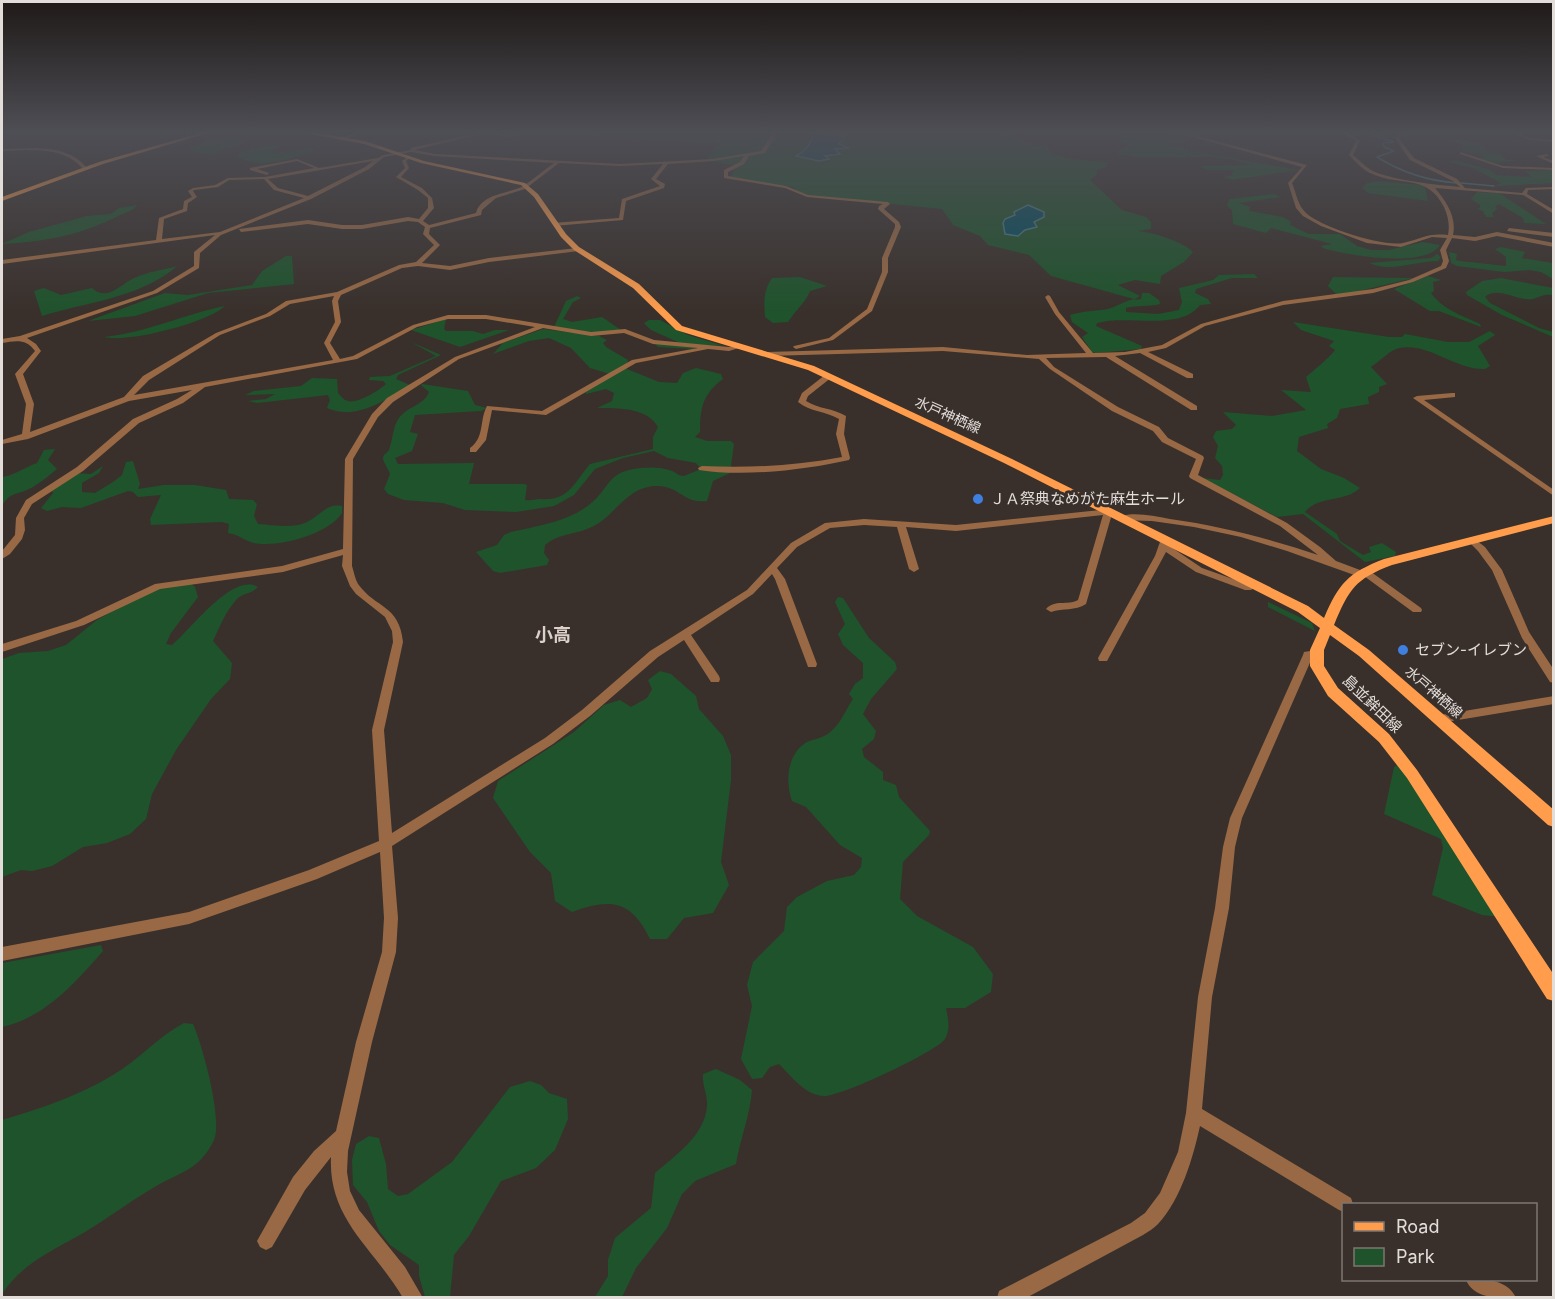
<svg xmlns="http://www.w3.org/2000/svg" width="1555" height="1299" font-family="Inter,'Noto Sans JP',sans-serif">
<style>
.green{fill:#1f532c}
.water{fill:#024e5f;stroke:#467984;stroke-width:1.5}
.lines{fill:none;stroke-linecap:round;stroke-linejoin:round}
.stream{stroke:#467984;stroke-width:1.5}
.minor{fill:#996945;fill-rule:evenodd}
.major{fill:#ff9d4d;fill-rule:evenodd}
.shop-dot{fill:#3f7fe0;stroke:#39302b;stroke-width:2}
.labels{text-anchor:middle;stroke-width:6;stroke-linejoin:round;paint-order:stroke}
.far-street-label{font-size:14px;fill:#e3ddda;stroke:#39302b}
.poi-label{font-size:15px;fill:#e3ddda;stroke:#39302b;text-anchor:start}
.street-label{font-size:15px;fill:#e3ddda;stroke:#39302b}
.quarter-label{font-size:18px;font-weight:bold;fill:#dcd0ca;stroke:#39302b}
</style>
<rect width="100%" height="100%" fill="#39302b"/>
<!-- green -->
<g class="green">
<path d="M584,131H822L844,135L859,131H999L997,135L1046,147L1053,154L1071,159L1108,162L1106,167L1097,170V174L1090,180L1122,210L1146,217L1151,222V229L1138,231C1152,232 1184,242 1193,252L1184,262L1161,276L1160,284L1135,280L1118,285L1140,296L1134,300L1141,299L1142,293H1149L1159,300L1160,304C1148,307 1136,305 1126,308V312L1158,314L1179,310L1182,302L1179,288L1213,280L1219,275L1254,274L1258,278H1232L1196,289L1195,293L1208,299L1211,304L1200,305C1179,332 1128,314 1097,323L1096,326L1142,346L1141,349L1096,353L1092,352L1082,337L1088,333L1072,322L1070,315C1083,311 1095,311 1108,309C1116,307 1124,301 1134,299L1051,276L1029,255L988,245L980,236L953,225L942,209L802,195L793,187L730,178L737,166L707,160L718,143L632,138Z"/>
<path d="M1114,131L1171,133L1192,140L1168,144L1201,153L1299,170L1232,180L1224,177L1233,175L1231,173L1235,170H1208L1200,166L1251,165C1209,149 1163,163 1120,154L1116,151L1131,146L1119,142L1126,134Z"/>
<polygon points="1451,138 1481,144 1486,152 1498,153 1506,160 1520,160 1494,163 1480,159 1484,157 1475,153 1463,152 1463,145 1448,139"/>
<path d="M234,140L246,143L216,151V155L189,151C198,140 220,140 234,140Z"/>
<path d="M272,144L280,147L272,150L276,153L318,148C296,157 260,173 238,156L239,153Z"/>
<polygon points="1457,161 1488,169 1497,175 1532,177 1525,171 1553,170 1553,183 1495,186 1501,183 1473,168 1448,162"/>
<polygon points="1378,181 1420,185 1425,187 1428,201 1368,193 1362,188 1367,183"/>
<polygon points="1477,192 1499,193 1546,224 1524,223 1523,218 1499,204 1495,206 1497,209 1492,213 1494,217 1486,217 1483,211 1477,209 1480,208 1480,205 1471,199"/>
<path d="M1274,194L1281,197L1239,203L1250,207L1249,211L1283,217L1291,222L1290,225L1309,234H1340L1357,246L1371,250H1389L1423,242L1440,245C1426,269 1345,255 1323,248L1321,246L1332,244L1271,228L1266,233L1233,224L1232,210L1227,206L1229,199Z"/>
<path d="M137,205C134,210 125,213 118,216C82,235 42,242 2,244L29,232L87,216L111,214L119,208Z"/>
<polygon points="1501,247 1525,252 1522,258 1553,263 1553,279 1541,272 1529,270 1504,272 1457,266 1451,263 1449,252 1457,254 1456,260 1460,261 1506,266 1506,257 1495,249"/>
<path d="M1437,254L1441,257L1438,261C1415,261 1391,273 1369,263L1431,258Z"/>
<polygon points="286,256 292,256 294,284 208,293 135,316 88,321 165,293 188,295 252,285 262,271"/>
<path d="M177,266C141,298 86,302 42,316L34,291L44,288L61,295L92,288C107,302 120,285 134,278C147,272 163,270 177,266Z"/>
<path d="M1428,276L1441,280L1433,282L1434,291L1431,293C1442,309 1463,316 1480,324L1481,327L1439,311H1430L1394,289Z"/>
<path d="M800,277L827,286L810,291C806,302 795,311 788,322L773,323L765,317C764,302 763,291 772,278Z"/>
<polygon points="1333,277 1414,278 1342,295 1336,294 1328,286"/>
<path d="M1501,278L1553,288V295C1543,292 1536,301 1526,299C1513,298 1495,287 1485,297L1490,303L1539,328L1553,332V337L1502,315L1467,295L1466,292L1482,281Z"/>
<polygon points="577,296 581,298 573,302 563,319 572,322 602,317 621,330 597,333 554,327 566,301"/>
<path d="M225,306C207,323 128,343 104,337C146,333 184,314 225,306Z"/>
<polygon points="446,319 444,329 446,331 473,331 483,334 495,330 509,330 460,347 411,330"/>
<polygon points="649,320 660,320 688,335 724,346 690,344 696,348 694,349 658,347 655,344 680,343 651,330 644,323"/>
<path d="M1293,322L1389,337H1402L1405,334L1448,342H1469L1490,331L1495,335L1478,346L1490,366L1485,369C1455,370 1429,342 1399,348C1390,350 1379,362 1371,367L1387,384L1379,387V392L1368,397L1369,404L1340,409L1337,418L1327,424L1328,428L1299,437L1297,451L1321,469L1344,478L1360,488C1344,503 1319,495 1305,512L1337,534L1340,541L1363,555L1371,552L1369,547L1382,543L1396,552L1395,556L1365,562L1303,514L1277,517L1202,478L1220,480L1223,475L1222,466L1215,458L1218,446L1213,437L1216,431L1232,429L1236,425L1223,412L1272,416L1306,410L1281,390L1311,392L1306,377C1315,369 1328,359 1335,350L1329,346L1334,341L1301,330Z"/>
<path d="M543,329L599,336L607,340L603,343L606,347L628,360L627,369L659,382L677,383L683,373L696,368L721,374L723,379C703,394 700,407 700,432L695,437L707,441H731L734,444L730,473L713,481L707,501C683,504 679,485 656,486C624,487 615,519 587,529C572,535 557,534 545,545L544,553L549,560L547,565L500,573L493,571L476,552L497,545L504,535L511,532C537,526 567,522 589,505C611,488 605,472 640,468C650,467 663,467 672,471C677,473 678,476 684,476L701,469L696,463L668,458L654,451L623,458L595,469L574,495L554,506L516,512L465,510L443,503L404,500L388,494L384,489L390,474C389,470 382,461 383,457C384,454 387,453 389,450C394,437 392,421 405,412C414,405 425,403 429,392L421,385L422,384L468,391L475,405L487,408L481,411L415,415L410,432L418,434L412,451L395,458L398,464L474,463L469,484H524L527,485L525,500C531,501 534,499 540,499C568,502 574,483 590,464L653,449V437L658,427C647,407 616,408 597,408L612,401L614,393L606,389L586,394L585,391L613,375L590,368L571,348L549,338L529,341L493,354L503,343Z"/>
<path d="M411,342L441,355L398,375L396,379L410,385C387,400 355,421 327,408L330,400L328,395L257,403L248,401L266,399L275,394L245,395L254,391L301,386L312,378L337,379L338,393C340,395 342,398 345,400C355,406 378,391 386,384L383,381L369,380L370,377L390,376L436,356Z"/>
<path d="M55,449L48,460L57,469C49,476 41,482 33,487C17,496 10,491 2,506V477C13,476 25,467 37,463L44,450Z"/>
<path d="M133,461L140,484L138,489L164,485H195L226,490L229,499L253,500L257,504L254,516L258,524C273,525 293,529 307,522C320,516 326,503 342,506V513C329,534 278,548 254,543C245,541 238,534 228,533L229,524L222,522L151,525L150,519L161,495L138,497L133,492L128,491L81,508L62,507L47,511L41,508L53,493L52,490L77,473L91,474L103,466L99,473L82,483V492L95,493L113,482L122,475L126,462Z"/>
<path d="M190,583L195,587L198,597L171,633L166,644L172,645C189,632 232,572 258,587C252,594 242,593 237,599C226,611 220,626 213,641L232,663L230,679L211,699L176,750L152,794L146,819L130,834L107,843L83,847L52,866L32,871L21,870L2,877V659L19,653L48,651L66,645L97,620L152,589Z"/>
<path d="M838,597L843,598L869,638L895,662L897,669L871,699L863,714L876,731L874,739L862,749L864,757L883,772V780L896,785L899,797L930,831L929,835L903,862L900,899L917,916L973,947L993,974L991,992L965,1008H946C948,1019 951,1028 945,1039C936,1052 840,1097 824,1096C806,1096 791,1076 779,1064L770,1067L762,1078L752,1079L741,1059L752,1006L747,985L753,962L784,931L787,907L797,897L827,881L854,875L861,867L862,858L840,845L806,807L792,801C785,781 787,754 807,742C814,739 823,738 829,733C840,725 845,711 853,699L849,694L855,684L863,678V663L843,645L838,634L845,624L835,602Z"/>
<polygon points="1268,602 1312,623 1315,631 1268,607"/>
<path d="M660,671L671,674L696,696L699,709L723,736L731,755V780L721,862L729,885L713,913L684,918L667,939H650C631,900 611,898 572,912L555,901L551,873L530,852L493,798L498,781L574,732L604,705L620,700L631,707L647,698L652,689L648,680Z"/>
<polygon points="1399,764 1500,917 1482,915 1432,895 1443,848 1441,839 1384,814 1394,767"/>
<path d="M101,945L103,951C75,983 44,1018 2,1027V963Z"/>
<path d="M184,1023L193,1024C202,1044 223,1119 214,1140C200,1169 183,1171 158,1185C133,1199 110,1217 85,1232C54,1250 22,1263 2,1294V1120C39,1109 79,1096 113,1075C139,1060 157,1037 184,1023Z"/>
<path d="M716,1069L740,1080L752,1090C750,1116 740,1139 736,1164L695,1181L682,1194L667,1228L636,1268L622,1297H595L608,1276V1260L615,1238L651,1208L655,1173C676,1155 704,1136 707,1107C708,1095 702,1086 703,1074Z"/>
<polygon points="530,1081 541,1085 549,1093 567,1099 568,1119 555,1150 536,1168 501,1181 469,1236 454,1255 450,1297 425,1297 419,1276 419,1265 390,1245 379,1231 367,1202 353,1185 352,1160 356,1144 369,1136 379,1138 386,1164 388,1189 398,1196 408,1194 452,1162 510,1087"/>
</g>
<!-- water -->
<g class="water">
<path d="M813,132L845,137L839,144L849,148L835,149L840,154L825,156L829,159L819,161L796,156C804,152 812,144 813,132Z"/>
<polygon points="1028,205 1044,212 1044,217 1034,222 1037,227 1025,230 1018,236 1005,234 1003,223 1005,219 1015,215 1014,212"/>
</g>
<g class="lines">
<!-- stream -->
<g class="stream">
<path d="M1374,131L1371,132L1374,136L1394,142L1383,143L1384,147L1394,151L1377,157C1401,172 1428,181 1457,183"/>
<polyline points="839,138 849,131"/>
<polyline points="1461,183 1494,186"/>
</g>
<!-- minor -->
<g class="minor">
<polygon points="362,131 369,131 339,140 337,139"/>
<path d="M485,131L514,136L512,137L487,133L414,150L435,154L620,164L713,159L761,151L774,131H778L765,153L749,156L744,164L728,172V176L786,186L808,195L888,202L890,204L884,209L899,222L901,227L888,258V272L872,311L833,340L796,349L793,347L794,346L829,338L867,309L882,272V258L895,227V224L878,209L879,206L883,204L807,197L785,188L724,178V170L740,162L744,156L713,161L668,164L656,179L665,184L664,188L626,201L623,220L554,226L552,223L619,218L622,199L660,186L651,179L663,164L620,166L559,163L525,189L496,198L482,210L481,215L430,228L429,234L440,245L422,263L450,266L489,258L577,248L579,249V251L489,262L450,270L418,266L402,268L341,295L338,301L341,322L330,343L340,359L353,356L413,325L448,315H486L591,332L625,329L654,340L729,347L739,345L742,347L729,351L708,349L636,363L546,415L492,410L486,440L476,452H470V448C485,437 479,421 487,406L542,411L632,360L698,348L653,344L624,333L591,336L543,328L459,359L393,402L378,417L353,459L352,566C354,572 355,579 358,584C376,609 399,604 403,642L384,730L392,833L545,738L582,710L650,651L747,590L791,543L825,523L864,519L956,525L1110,509L1114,512L1112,514L1086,604C1075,611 1063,608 1051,612L1046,609C1055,599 1067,606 1078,600L1103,515L956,531L906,527L919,569L914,572L909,569L897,527L864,525L830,528L797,547L777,568L785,579L817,664L816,667H808L807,664L775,579L772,574L753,594L691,635L719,676L720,679L719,682H711L684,640L658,657L590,716L553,744L392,846L398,918L396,952L372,1042L348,1151L347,1172L350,1191L359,1210L405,1267L423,1298H403C374,1248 328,1220 331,1157L305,1190L272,1247L266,1250L260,1247L257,1241L293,1177L314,1151L336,1131L356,1042L382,952L384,918L380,852L317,879L189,924L2,961V947L189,912L309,870L379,841L372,730L393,642L392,631L385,617L356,594L350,586L342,566L343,555L283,572L160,589L84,625L2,652V644L76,621L155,584L282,566L343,549L345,459L372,414L387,398L455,357L535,327L486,319H448L417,327L357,359L205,387L183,403L139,423L83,471L32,504L24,518L25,530L22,539L10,554L2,559V551L15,535L16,518L26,500L77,467L133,419L177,399L192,390L129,401L28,439L2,444V440L22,434L26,404L15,374L35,351C26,338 15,341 2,343V339L20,336L153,291L194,266V252L215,235L2,264V260L156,240L159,218L183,209L184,201L192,197L188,191L193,188L215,185L228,178L265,177L314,168L297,161L257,169L269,173L267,175L250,170V168L297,159L319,168L378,158L383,155L411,150V148ZM411,152L435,156L554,163C544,170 534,179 523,186C509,194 481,193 476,213L429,225L423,221L434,208L432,198L422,188L401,177L409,168L406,161L411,157L409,156L402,161L405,168L396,177L418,190L428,198V208L419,219L408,217L362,225H342L308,220L239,229L241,232L308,224L342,229H362L408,221L418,222L425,227L423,234L434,245L416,262L399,265L337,292L286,301L266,314L216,333L143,376L124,397L30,432L34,404L23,374L41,351L36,344L27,338L157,293L199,268L200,253L221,235L311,199L369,169L384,157ZM373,161L365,167L308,196L278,188L268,179ZM264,179L274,190L304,198L220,232L162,239L164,219L187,211L188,203L197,197L193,191L194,190L218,187L229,180ZM334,296L332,301L335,322L324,343L333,360L134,395L149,380L220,335L270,316L290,304Z"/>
<path d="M1171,131H1178L1307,165L1292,183C1296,193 1298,206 1306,213C1321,227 1382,247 1403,243C1422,239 1426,233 1448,235C1450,225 1448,216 1444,207C1427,173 1399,187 1370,173C1363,170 1355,161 1349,155L1356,141L1341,131H1346L1360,141L1353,155C1359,160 1365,166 1371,170C1388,180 1439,185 1460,187L1453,181L1410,160L1396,140L1397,131H1401L1400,140L1414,158L1457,179L1465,188L1522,193L1526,188L1554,187V189L1528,190L1527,194L1554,210V214L1523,195L1435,188C1446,201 1457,217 1453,235L1475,237L1497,232L1554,243V247L1497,236L1475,241L1452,238L1446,250L1449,261L1446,268L1413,282L1373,293L1283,305L1205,326L1166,348L1148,352L1193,374V378H1187L1140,353L1115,356L1197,406V410H1191L1106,357L1046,358L1054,367L1118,407L1159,427L1168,438L1203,456L1204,458L1198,475L1287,523L1320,547L1336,561L1360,570L1364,568L1367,569L1421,608L1422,610L1421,612H1413L1364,576H1357L1287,551L1241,537L1194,527L1152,521L1120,520V516C1137,512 1153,516 1170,519C1221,526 1270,539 1318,555L1280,526L1190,478L1189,476L1196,459L1162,442L1153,431L1112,411L1050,369L1039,359L943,351L767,356L764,354L767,352L943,347L1027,355L1086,353L1055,314L1045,297L1048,295L1050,296L1059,312L1093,353L1125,352L1162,345L1201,324L1283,301L1373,289L1409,280L1441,266L1443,261L1440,250L1447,238L1432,237L1401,247L1367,243L1321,226L1303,216L1296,208L1288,183L1302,167Z"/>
<polygon points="1518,131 1522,131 1522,134 1530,138 1554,140 1554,142 1529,140 1519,136"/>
<path d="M36,148C57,149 74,152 88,169L84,170C63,145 31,151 2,151V149Z"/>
<polygon points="1460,152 1503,166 1554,168 1554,170 1503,168 1460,154"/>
<polygon points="1547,154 1549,156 1543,157 1554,161 1554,164 1536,156"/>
<polygon points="1509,228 1554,233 1554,237 1507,231"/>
<path d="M825,375L832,377L808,396L806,401C818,409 833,408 846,416L844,434L850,458L849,460C806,470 742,477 699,470L698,468L702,466C749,468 795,466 842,457L836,434L839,419C826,411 810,412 798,402L802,393Z"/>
<polygon points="1452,393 1455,393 1455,397 1424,400 1554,490 1554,496 1413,398 1417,396"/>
<polygon points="1166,536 1171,539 1168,545 1202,568 1247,584 1255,581 1260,584 1251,590 1245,590 1196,572 1166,552 1107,661 1099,661 1098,658 1155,556 1161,539"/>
<polygon points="1472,537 1485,547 1502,570 1529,632 1554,670 1554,683 1550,682 1522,638 1492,570 1478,551 1467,540"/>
<path d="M1316,650L1321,654L1320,657L1312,658L1242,818L1235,847L1229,908L1212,997L1202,1109L1351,1198L1353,1204H1344V1212L1339,1210L1200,1126C1193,1158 1181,1199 1158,1224C1154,1228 1148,1232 1143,1235L1026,1298H997L999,1291L1131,1223L1145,1213L1160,1193L1178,1152L1186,1113L1198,997L1215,908L1223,847L1230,818L1303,655L1304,652Z"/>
<polygon points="1554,696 1554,704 1440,723 1436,722 1434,719 1436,716 1440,715"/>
<path d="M1466,1280C1482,1278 1508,1279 1516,1298C1498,1298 1474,1299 1466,1280Z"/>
</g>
<!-- major -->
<g class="major">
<polygon points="207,131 215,131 103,164 2,201 2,197 99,162"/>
<path d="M294,131H306L365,141L424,161L525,183L538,194L566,234L579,247L639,284L682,326L814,366L1012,459L1308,606L1324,618C1339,583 1348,573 1384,559L1554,516V523L1392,565C1355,579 1349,589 1334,625L1369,650L1554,810V827L1548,825L1359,656L1330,635L1324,650V666L1338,688L1389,734L1417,770L1554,975V1001L1547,999L1407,778L1379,742L1328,696L1310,666V650L1320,628L1298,612L1004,463L808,370L676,330L633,288L574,250L561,237L534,197L521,185L421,163L364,144Z"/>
</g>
</g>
<!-- sky -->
<linearGradient id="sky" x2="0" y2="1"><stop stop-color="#1f1a18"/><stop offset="0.42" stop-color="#4e4e55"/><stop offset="1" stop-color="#4e4e55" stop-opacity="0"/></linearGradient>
<rect width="1555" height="313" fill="url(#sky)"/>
<!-- markers -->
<g class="shop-dot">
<circle cx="978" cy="499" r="6"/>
<circle cx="1403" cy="650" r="6"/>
</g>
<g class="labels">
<!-- far-street labels -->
<g class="far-street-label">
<text transform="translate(948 415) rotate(24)" y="5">水戸神栖線</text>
<text transform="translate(1434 692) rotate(41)" y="5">水戸神栖線</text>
</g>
<!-- poi labels -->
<g class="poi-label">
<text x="990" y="504">ＪＡ祭典なめがた麻生ホール</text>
<text x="1415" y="655">セブン-イレブン</text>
</g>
<!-- street labels -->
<g class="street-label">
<text transform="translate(1372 704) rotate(44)" y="5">島並鉾田線</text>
</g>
<!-- quarter labels -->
<g class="quarter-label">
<text x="553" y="641">小高</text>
</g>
</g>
<!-- border -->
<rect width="1555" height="1299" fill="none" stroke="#e3ddda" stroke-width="6"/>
<!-- legend -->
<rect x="1342" y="1203" width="195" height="78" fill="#39302b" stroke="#7d7571" stroke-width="1.5"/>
<rect x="1354" y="1222" width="30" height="9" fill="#ff9d4d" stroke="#7d7571" stroke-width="1.5"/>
<text x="1396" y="1233" font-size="18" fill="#e3ddda">Road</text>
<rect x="1354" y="1248" width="30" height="18" fill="#1f532c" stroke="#7d7571" stroke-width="1.5"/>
<text x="1396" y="1263" font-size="18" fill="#e3ddda">Park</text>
</svg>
